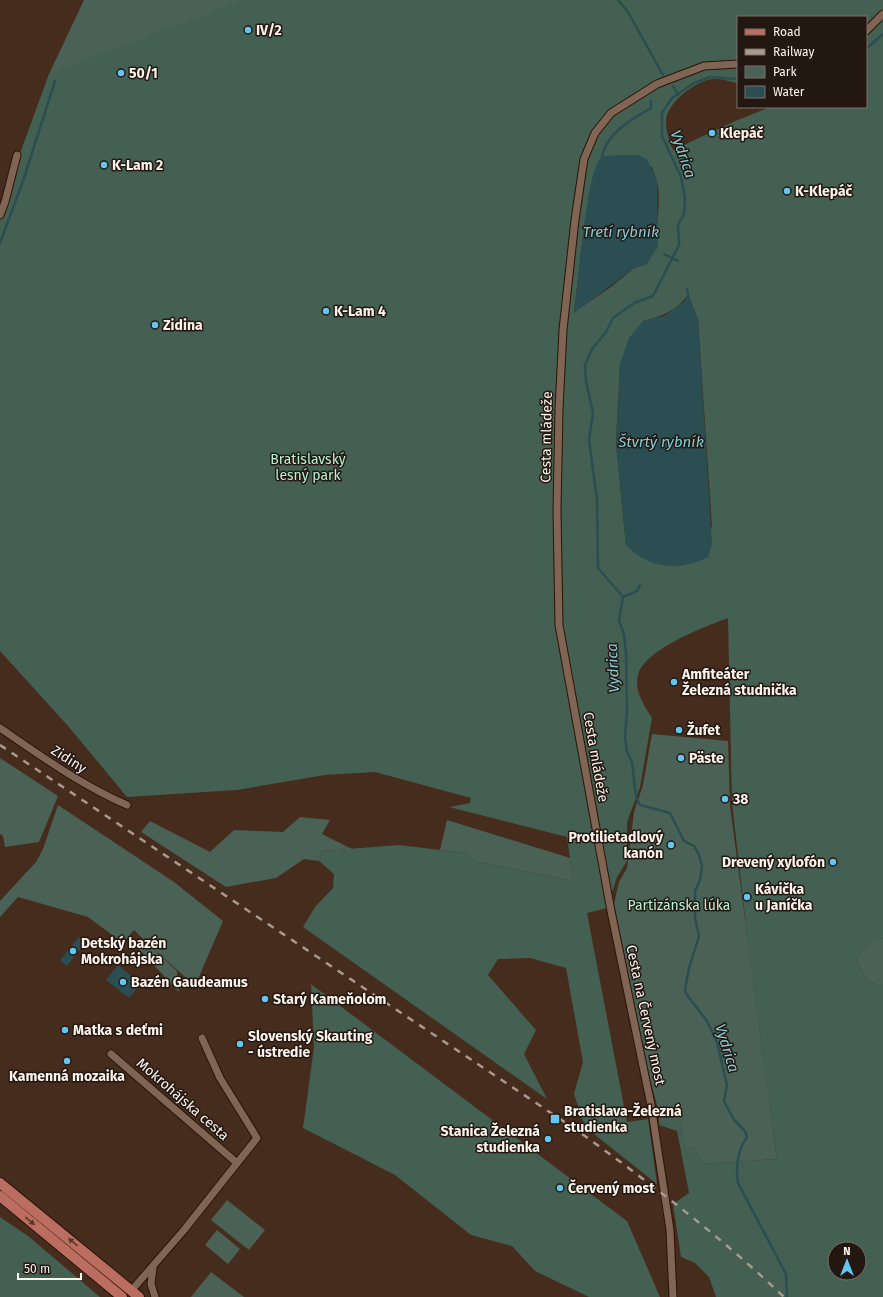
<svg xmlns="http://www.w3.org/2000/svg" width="883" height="1297" font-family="'Fira Sans',sans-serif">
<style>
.green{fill:#4a6156}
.forest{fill:#436052;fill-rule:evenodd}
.water{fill:#2b4e53}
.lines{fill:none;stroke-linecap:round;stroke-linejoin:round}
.stream{stroke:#2b4e53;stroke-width:2.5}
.street-casing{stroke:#2a1406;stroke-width:9}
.primary-casing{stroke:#2a1406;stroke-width:12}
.street{stroke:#806454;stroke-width:7}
.primary{stroke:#bb6d5f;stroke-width:10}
.rail{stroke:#aa998f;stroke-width:2.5;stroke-dasharray:7 7;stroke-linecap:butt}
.oneway{fill:#58362c}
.poi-dot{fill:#64c5ee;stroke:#231811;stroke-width:1.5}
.labels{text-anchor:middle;stroke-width:3;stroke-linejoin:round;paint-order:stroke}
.poi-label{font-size:14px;font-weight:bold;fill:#fdf3ed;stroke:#231811;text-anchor:start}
.street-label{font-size:14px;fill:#fdf3ed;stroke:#231811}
.park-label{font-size:14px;fill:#b7f2d6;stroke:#231811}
.water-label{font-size:15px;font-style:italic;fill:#87ccd7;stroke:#231811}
</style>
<rect width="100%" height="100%" fill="#452c1d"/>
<!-- green -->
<g class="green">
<polygon points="84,0 260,0 47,82 49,74"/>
<polygon points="652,734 728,741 730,806 777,1159 703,1164 694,1147 685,1149 678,1111 659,1112 650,1080 614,904 619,882 627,868 634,812 643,785"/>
<polygon points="0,758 58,796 39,842 5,847 3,836 0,834"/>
<polygon points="58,805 174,882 223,921 195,986 144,940 177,971 179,992 136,946 143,939 134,930 123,943 88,917 18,897 0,917 0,901 36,862 43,849"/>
<polygon points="300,817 330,820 322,834 352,849 322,851 319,861 304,859 276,878 226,887 141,832 150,821 210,852 234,830 283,832"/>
<polygon points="447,820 570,858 573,881 478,862 465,853 440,850"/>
<polygon points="875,937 883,939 883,986 868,982 856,960"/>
<polygon points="227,1200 265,1230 249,1250 211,1220"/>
<polygon points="217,1230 240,1249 228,1264 205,1245"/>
<polygon points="211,1272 244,1297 191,1297"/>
</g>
<!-- forest -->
<g class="forest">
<path d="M244,0H883V939L875,938L856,960L868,982L883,986V1297H716L709,1277L695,1263L681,1257L673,1204L689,1193L677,1131L659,1125V1112L678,1111L685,1148L694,1147L703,1164L777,1159L748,943L732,803L728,618C704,627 645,649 638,675C634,691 644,705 652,718L640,787L627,822V861L617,877L607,908L587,913L627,1122L648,1119L657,1184L585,1127L574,1094L583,1062L566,968L530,958L498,959L488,975L536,1030L524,1054L547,1099L303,927L315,907L333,888L334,874L319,861L322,851L399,845L465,853L478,862L573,881L567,837L449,807L470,803L471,798L375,772L325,775L237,790L127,797L68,726L0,651V208L49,74ZM738,17H866V107H770L733,122L673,150C670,142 666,132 666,123C664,105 696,80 713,79C719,78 731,82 738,83ZM602,156L652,167C653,172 656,177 657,182C662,202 656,245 647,264L634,268L611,287L574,312L577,287ZM688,294L698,320L712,527L626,545L616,443L620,364L643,321C660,317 679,310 688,294ZM835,1249H859V1273H835Z"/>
<polygon points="311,984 627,1221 660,1297 589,1297 535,1271 512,1246 471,1235 395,1175 303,1128 314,1047"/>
<polygon points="0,1217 28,1236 100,1297 0,1297"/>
</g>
<!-- water -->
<g class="water">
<path d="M624,155H638L647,159L657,181L658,246L647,264L634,268L574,313C578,277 581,241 587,206C590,189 592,169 602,156Z"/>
<path d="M688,294L698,320L712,544L708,557C679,572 649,569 626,545L616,443L620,364L629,338L643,321L664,316L684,302Z"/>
<polygon points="79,937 86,942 67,966 60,960"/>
<polygon points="118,965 141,984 129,998 106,980"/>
</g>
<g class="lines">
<!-- stream -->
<g class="stream">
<polyline points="618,0 628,12 663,75"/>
<polyline points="866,49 883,34"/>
<path d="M738,79L710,77L694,83L672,98L662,113V136L681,177L685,198L684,214L678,225L679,245L653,296L634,303L613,318L606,332L592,349L585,365L586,381L593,413L589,440L597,500L598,568L623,597L619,620L624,635L626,653L627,712L625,737L627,752L632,762L636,797L640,805L670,813L684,841L694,846L699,855L702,866L700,880L695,891V918L699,936L689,968L685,990L687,995L707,1021L717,1042L727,1085L724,1101L734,1120L745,1131L747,1137C737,1150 736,1168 738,1183L786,1274L787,1297"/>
<polyline points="673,86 678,95"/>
<path d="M602,156C607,133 632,119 651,108V101"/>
<polyline points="0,243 23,181 55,81"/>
<polyline points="664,254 678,261"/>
<polyline points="687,289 688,294"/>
<polyline points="623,597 637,591 640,585"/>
</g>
<!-- street casing -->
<g class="street-casing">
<g id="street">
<polyline points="866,31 883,14"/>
<polyline points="0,215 5,202 17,155"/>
<path d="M0,728C41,756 81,785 127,805"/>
<polyline points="111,1054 237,1163"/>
<polyline points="153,1268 151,1284 155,1297"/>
<polyline points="131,1291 184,1230 257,1138 220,1078 202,1038"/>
<polyline points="673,1297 670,1230 651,1105 611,911 559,625 557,510 559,409 563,330 575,220 584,159 595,133 611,113 657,84 704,66 738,64"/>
</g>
</g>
<!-- primary casing -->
<g class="primary-casing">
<g id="primary">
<polyline points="0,1183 139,1297"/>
<polyline points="0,1196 122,1297"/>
</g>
</g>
<!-- street -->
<use href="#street" class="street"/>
<!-- primary -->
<use href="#primary" class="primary"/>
<!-- rail -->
<path class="rail" d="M0,745L578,1131C650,1183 720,1236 784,1297"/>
</g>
<!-- one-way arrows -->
<defs><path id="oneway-solid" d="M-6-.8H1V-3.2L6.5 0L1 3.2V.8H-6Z"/></defs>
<g class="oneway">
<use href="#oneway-solid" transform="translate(30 1221) rotate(40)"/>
<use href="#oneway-solid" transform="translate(73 1242) rotate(-141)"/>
</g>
<!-- markers -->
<g class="poi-dot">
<circle cx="248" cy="30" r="4"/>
<circle cx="121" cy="73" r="4"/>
<circle cx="712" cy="133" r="4"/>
<circle cx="104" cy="165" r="4"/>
<circle cx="787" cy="191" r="4"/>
<circle cx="326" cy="311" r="4"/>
<circle cx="155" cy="325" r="4"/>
<circle cx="674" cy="682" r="4"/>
<circle cx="679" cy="730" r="4"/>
<circle cx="681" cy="758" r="4"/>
<circle cx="725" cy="799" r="4"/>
<circle cx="671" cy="845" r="4"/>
<circle cx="833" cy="862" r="4"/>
<circle cx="747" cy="897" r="4"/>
<circle cx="73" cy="951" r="4"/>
<circle cx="123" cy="982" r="4"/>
<circle cx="265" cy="999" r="4"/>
<circle cx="65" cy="1030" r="4"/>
<circle cx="240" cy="1044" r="4"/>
<circle cx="67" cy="1061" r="4"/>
<rect x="550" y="1114" width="10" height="10" rx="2"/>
<circle cx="548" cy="1139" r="4"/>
<circle cx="560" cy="1188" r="4"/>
</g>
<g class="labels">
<!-- poi labels -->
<g class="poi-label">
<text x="256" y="35">IV/2</text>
<text x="129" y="78">50/1</text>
<text x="720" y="138">Klepáč</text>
<text x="112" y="170">K-Lam 2</text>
<text x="795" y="196">K-Klepáč</text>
<text x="334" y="316">K-Lam 4</text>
<text x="163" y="330">Zidina</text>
<text x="682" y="679">Amfiteáter<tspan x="682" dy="16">Železná studnička</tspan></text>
<text x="687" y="735">Žufet</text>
<text x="689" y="763">Päste</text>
<text x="733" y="804">38</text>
<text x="663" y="842" text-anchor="end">Protilietadlový<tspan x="663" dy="16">kanón</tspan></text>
<text x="825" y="867" text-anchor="end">Drevený xylofón</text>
<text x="755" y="894">Kávička<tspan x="755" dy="16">u Janíčka</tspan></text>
<text x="81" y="948">Detský bazén<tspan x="81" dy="16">Mokrohájska</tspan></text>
<text x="131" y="987">Bazén Gaudeamus</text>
<text x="273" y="1004">Starý Kameňolom</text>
<text x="73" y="1035">Matka s deťmi</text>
<text x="248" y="1041">Slovenský Skauting<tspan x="248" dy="16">- ústredie</tspan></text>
<text x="67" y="1081" text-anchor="middle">Kamenná mozaika</text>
<text x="564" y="1116">Bratislava-Železná<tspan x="564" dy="16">studienka</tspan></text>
<text x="540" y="1136" text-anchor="end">Stanica Železná<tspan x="540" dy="16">studienka</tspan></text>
<text x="568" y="1193">Červený most</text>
</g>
<!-- street labels -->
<g class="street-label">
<text transform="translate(546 437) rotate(-89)" y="5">Cesta mládeže</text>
<text transform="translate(596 757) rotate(80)" y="5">Cesta mládeže</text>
<text transform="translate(69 759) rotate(33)" y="5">Zidiny</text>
<text transform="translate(646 1015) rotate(78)" y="5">Cesta na Červený most</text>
<text transform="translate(183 1099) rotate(41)" y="5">Mokrohájska cesta</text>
</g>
<!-- park labels -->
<g class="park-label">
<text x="308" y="464">Bratislavský<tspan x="308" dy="16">lesný park</tspan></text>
<text x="679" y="910">Partizánska lúka</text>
</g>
<!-- water labels -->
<g class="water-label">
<text transform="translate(683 154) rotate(71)" y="5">Vydrica</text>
<text x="621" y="237">Tretí rybník</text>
<text x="661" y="447">Štvrtý rybník</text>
<text transform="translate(613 668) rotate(-93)" y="5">Vydrica</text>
<text transform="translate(727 1048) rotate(73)" y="5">Vydrica</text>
</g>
</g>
<!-- legend -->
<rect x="737" y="16" width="130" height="92" fill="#231811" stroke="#7a7069"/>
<rect x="745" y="29" width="20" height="6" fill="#bb6d5f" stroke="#7a7069"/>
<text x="773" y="36" font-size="12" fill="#fdf3ed">Road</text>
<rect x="745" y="49" width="20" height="6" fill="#aa998f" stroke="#7a7069"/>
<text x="773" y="56" font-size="12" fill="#fdf3ed">Railway</text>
<rect x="745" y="66" width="20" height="12" fill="#4a6156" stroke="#7a7069"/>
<text x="773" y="76" font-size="12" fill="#fdf3ed">Park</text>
<rect x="745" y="86" width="20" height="12" fill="#2b4e53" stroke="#7a7069"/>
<text x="773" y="96" font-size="12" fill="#fdf3ed">Water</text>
<!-- north arrow -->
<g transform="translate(847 1261)"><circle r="19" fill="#231811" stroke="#7a7069"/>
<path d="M0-3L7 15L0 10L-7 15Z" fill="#64c5ee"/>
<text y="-6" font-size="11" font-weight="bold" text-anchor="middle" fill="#fdf3ed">N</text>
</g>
<!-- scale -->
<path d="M18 1273v6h63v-6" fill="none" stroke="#fdf3ed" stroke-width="2"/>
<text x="24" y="1273" font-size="12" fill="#fdf3ed" stroke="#231811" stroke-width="3" paint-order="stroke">50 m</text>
</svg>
